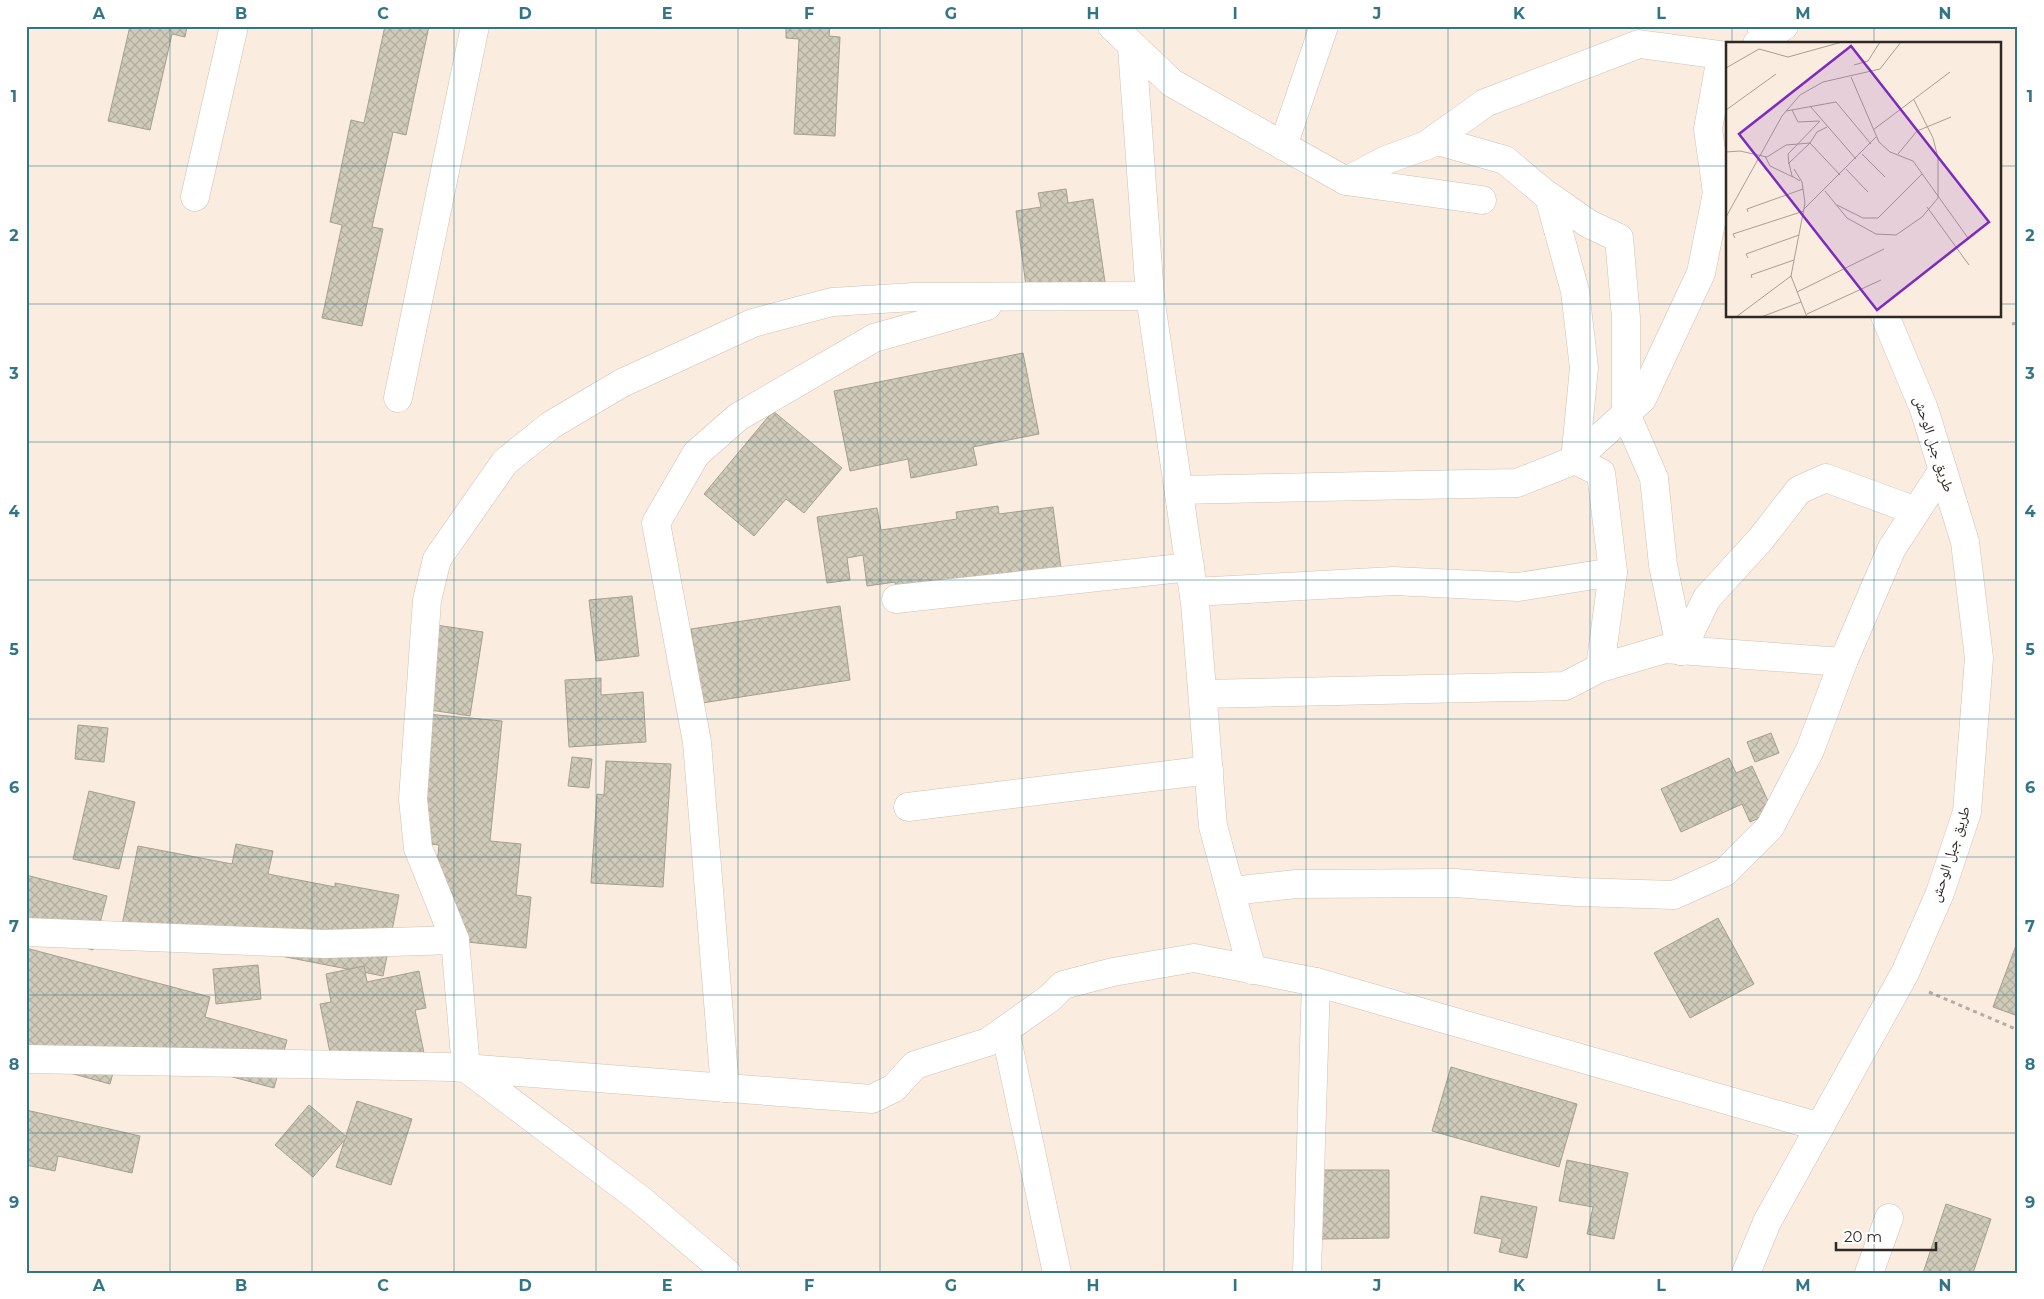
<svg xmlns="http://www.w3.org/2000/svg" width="2044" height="1299" font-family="Montserrat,'Noto Naskh Arabic',sans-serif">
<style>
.building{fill:url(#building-cross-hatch);stroke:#a49f8f}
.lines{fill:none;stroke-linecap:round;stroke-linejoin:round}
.minor-casing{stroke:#cfc1b4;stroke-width:29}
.major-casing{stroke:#cfc1b4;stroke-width:29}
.path{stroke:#b7aba2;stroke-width:3;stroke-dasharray:4 4;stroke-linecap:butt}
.minor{stroke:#fff;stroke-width:28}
.major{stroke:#fff;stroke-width:28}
.grid{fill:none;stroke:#327686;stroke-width:1;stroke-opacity:0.55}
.labels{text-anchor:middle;stroke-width:4;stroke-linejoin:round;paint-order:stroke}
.street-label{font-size:15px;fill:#2d2823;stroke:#fff}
.inset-road{fill:none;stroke:#a99e94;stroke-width:1}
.view{fill:#7b2cbf;fill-opacity:0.15;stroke:#7b2cbf;stroke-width:2.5}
.inset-edge{fill:none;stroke:#2d2823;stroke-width:2.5}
.neatline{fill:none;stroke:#327686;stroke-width:2}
.grid-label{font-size:16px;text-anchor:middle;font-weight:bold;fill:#327686}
</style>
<defs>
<pattern id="building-cross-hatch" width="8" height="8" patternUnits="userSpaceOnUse" patternTransform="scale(1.25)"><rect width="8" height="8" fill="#cfcab9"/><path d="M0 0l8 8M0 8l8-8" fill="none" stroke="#b2ae9f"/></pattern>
</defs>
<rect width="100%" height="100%" fill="#fbece0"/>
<!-- building -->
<g class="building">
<polygon points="130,26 187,26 185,37 172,34 150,130 108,121"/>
<polygon points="385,26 429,26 406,135 393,132 372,227 383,229 362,326 322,318 342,225 330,222 351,120 364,123"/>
<polygon points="786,26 830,26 829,36 840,37 835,136 794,134 799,39 786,38"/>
<polygon points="1066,189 1068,203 1093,199 1105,282 1027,293 1016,211 1041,207 1038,193"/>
<polygon points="1023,353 1039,434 973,447 977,465 911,478 908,459 850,471 834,391"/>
<polygon points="773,411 842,468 804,513 786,499 754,536 704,494"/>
<polygon points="998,506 999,514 1053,507 1063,584 898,607 895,582 867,586 863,555 847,558 850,580 827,583 817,517 877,508 881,530 957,519 956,512"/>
<polygon points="632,596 639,656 596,661 589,600"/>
<polygon points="840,606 850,680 702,703 691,629"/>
<polygon points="429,624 483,632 470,716 417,708"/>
<polygon points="601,678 601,695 643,692 646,742 569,747 565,680"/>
<polygon points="427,714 502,721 490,841 521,844 516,895 531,897 526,948 447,940 452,892 434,890 439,845 415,842"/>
<polygon points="78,725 108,728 104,762 75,759"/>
<polygon points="1771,733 1779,753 1755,762 1747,742"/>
<polygon points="572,757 592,759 589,788 568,786"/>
<polygon points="1729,758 1736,773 1752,766 1773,812 1750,822 1742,804 1681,832 1661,789"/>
<polygon points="606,761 671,764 663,887 591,883 597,794 604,795"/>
<polygon points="89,791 135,802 119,869 73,859"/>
<polygon points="236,844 273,851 268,874 335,887 335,883 399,895 383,976 122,925 138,846 232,864"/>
<polygon points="26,875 107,896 93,950 26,932"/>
<polygon points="1718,918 1754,984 1690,1018 1654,953"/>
<polygon points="2018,940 2018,1016 1993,1007"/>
<polygon points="26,948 210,997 205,1017 287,1040 274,1088 120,1047 110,1084 26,1061"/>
<polygon points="258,965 261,999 216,1004 213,969"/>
<polygon points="364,966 367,982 419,971 426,1008 415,1010 424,1053 334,1072 320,1004 331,1002 326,974"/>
<polygon points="1451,1067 1577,1104 1559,1167 1432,1131"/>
<polygon points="357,1101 412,1119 391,1185 336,1167"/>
<polygon points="309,1105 347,1137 313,1177 275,1145"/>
<polygon points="26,1110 140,1136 132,1173 58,1156 55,1171 26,1165 29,1148 26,1148"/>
<polygon points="1567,1160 1628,1173 1614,1239 1587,1234 1593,1207 1559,1201"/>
<polygon points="1319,1170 1389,1170 1389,1238 1319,1239"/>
<polygon points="1481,1196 1537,1207 1527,1258 1499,1252 1502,1239 1474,1233"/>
<polygon points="1946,1204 1991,1219 1973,1273 1923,1273"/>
</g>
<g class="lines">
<!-- minor casing -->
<g class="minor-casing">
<g id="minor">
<polyline points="1112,26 1172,83 1346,181 1482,200"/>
<polyline points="1757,44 1784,26"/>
<polyline points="1132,47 1150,296 1195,603 1213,826 1252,970"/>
<polyline points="1283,146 1324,26"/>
<polyline points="1425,146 1485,103 1639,44 1728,56"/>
<polyline points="1346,181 1386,160 1438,141 1505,160 1549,197 1575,291 1584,368 1575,460"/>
<polyline points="1546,194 1589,224 1619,238 1626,318 1626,414 1654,478 1663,565 1681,651"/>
<polyline points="195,197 234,26"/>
<polyline points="398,398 475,26"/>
<polyline points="1575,460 1642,399 1701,273 1717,193 1708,129 1719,68 1728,63"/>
<polyline points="1179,490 1517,483 1575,460 1601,473 1613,572 1600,668"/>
<polyline points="1194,592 1394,581 1518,587 1613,572"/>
<polyline points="896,599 1190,567"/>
<polyline points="1681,651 1707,598 1760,540 1799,490 1826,478 1916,511"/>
<polyline points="1203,694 1565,686 1600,668 1665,649 1843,662"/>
<polyline points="908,807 1209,770"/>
<polyline points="1231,891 1296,884 1455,883 1577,892 1674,895 1725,872 1770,827 1810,750 1843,662 1892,548 1943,470"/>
<polyline points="26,932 324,944 455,940"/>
<polyline points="1005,1030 1057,1273"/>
<polyline points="26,1059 452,1067 872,1099 894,1088 915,1065 988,1042 1050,998 1063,985 1113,972 1194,958 1316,982 1820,1127"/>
<polyline points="725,1088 697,742 656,523 696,454 738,417 874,338 987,306"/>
<polyline points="727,1273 641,1200 466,1068 455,940 418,848 413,799 427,600 437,559 505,462 551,425 622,383 753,323 832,302 914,297 1150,296"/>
<polyline points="1307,1273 1316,982"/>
<polyline points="1869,1273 1889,1218"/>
</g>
</g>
<!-- major casing -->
<g class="major-casing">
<g id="major">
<polyline points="1761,26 1768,44"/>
<polyline points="1746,1273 1767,1222 1905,973 1940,893 1967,812 1979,658 1965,542 1924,409 1885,316"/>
</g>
</g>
<!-- path -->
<g class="path">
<polyline points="2012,324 2018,323"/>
<polyline points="1929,992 2018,1030"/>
</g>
<!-- minor -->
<use href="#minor" class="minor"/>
<!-- major -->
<use href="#major" class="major"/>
</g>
<!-- grid -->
<path class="grid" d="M170,26V1273M312,26V1273M454,26V1273M596,26V1273M738,26V1273M880,26V1273M1022,26V1273M1164,26V1273M1306,26V1273M1448,26V1273M1590,26V1273M1732,26V44M1874,26V44M26,166H1728M2000,166H2018M26,304H1728M2000,304H2018M1732,316V1273M1874,316V1273M26,442H2018M26,580H2018M26,719H2018M26,857H2018M26,995H2018M26,1133H2018"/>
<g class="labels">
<!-- street labels -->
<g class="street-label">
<text transform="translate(1934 444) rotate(72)" y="5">طريق جبل الوحش</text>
<text transform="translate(1950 854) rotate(-72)" y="5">طريق جبل الوحش</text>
</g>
</g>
<!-- overview -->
<g transform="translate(1726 42)">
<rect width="275" height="275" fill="#fbece0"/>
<path class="inset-road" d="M128,23L142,19L154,0M0,26L33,7L62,15L116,0M125,35L153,100L164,110L187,119L242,196M84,64L130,117M0,68L50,32M66,68L72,80L93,79M60,69L110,60L145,102M101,85L91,90L84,101L114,133M147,88L224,30M0,110L14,109L41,115L60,103L84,101M136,112L159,135M172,112L191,89L225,75M39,114L44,124L67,135M63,122L62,112L94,79M120,127L142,150M74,139L66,134L63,121L84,101M99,149L121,176L150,192L170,193L196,175L212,156V116L207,96L188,58M111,163L137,176H152L196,132M201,165L243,223M78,167L150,95M22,170L21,167L77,147M0,175L56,74L74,53L97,40L154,27L175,0M9,196L7,192L78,169M22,216L20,212L73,193M65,234L79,161L76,140L68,127M65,234L81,275M26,236L25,233L68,218M71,250L158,207M81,272L155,238M10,275L65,234M35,275L75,260"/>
<path class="view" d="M125,4L263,180L151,268L13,92Z"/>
<rect width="275" height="275" class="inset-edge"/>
</g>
<!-- border -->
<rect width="2044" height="1299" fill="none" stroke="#ffffff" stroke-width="55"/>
<!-- scale -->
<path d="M1836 1242v8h100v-8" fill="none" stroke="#2d2823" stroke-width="2.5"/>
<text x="1844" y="1242" font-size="15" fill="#2d2823" stroke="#ffffff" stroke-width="4" paint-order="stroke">20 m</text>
<rect x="28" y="28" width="1988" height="1244" class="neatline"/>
<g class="grid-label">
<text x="99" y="19">A</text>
<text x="241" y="19">B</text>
<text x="383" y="19">C</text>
<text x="525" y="19">D</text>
<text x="667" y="19">E</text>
<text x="809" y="19">F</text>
<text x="951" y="19">G</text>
<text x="1093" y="19">H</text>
<text x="1235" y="19">I</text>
<text x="1377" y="19">J</text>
<text x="1519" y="19">K</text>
<text x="1661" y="19">L</text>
<text x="1803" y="19">M</text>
<text x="1945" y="19">N</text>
<text x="14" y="102">1</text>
<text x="2030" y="102">1</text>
<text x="14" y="241">2</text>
<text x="2030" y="241">2</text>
<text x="14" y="379">3</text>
<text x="2030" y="379">3</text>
<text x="14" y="517">4</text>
<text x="2030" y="517">4</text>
<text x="14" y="655">5</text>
<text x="2030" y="655">5</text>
<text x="14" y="793">6</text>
<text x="2030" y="793">6</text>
<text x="14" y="932">7</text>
<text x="2030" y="932">7</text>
<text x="14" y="1070">8</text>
<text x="2030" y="1070">8</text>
<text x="14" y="1208">9</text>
<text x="2030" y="1208">9</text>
<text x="99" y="1291">A</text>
<text x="241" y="1291">B</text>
<text x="383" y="1291">C</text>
<text x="525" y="1291">D</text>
<text x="667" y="1291">E</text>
<text x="809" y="1291">F</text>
<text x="951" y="1291">G</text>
<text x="1093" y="1291">H</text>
<text x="1235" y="1291">I</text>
<text x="1377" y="1291">J</text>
<text x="1519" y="1291">K</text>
<text x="1661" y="1291">L</text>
<text x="1803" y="1291">M</text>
<text x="1945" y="1291">N</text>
</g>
</svg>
